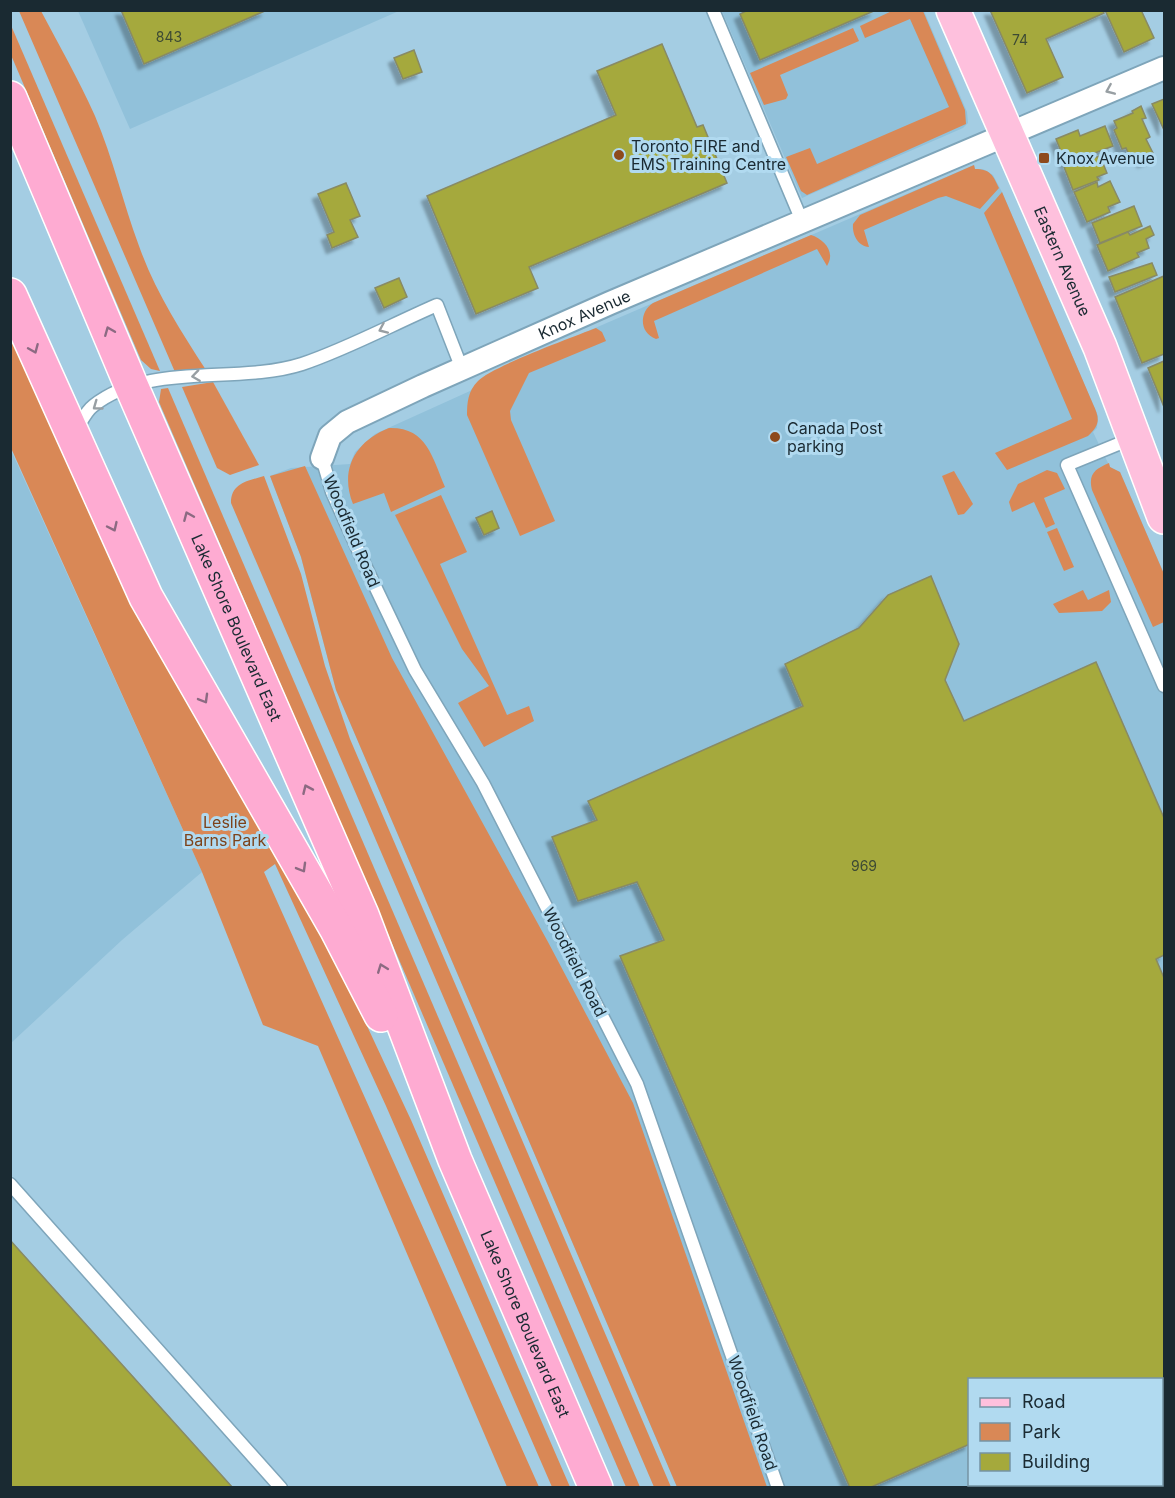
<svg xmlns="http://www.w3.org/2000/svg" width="1175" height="1498" font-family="Inter,sans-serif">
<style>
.built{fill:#91c1da}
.green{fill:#d98856}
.building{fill:#a5a93c;stroke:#888a65;stroke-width:1.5;filter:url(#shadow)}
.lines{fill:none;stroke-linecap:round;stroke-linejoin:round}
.service-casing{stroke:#7ea5ba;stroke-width:15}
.minor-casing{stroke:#7ea5ba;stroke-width:26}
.primary-casing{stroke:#fff;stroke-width:36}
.trunk-casing{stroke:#fff;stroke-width:36}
.service{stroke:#fff;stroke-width:12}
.minor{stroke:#fff;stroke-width:22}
.primary{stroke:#fec0dd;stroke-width:33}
.trunk{stroke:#feabd2;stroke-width:33}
.oneway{stroke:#989fa3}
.oneway2{stroke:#8c6a82}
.poi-dot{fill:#8e4a1c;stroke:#b1daf0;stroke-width:2}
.labels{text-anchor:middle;stroke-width:6;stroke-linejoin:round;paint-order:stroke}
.number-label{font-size:14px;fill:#3d4a34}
.poi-label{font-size:16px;fill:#1a2a32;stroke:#b1daf0;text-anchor:start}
.street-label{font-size:16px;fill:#1a2a32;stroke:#b1daf0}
.park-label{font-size:16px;fill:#7d431b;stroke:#b1daf0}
</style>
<defs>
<filter id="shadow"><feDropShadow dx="-5.5" dy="5.5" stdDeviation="1.5" flood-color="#0004"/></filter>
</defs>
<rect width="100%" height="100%" fill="#a4cde3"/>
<!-- built -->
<g class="built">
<polygon points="78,11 399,11 130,129"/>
<polygon points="722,11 924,11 967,112 968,123 963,128 802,198"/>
<polygon points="974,165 975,169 983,169 993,175 1002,192 1098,416 1097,428 1093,432 1110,467 1120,472 1164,574 1164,1474 1162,1475 1162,1380 970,1380 970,1484 1140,1485 1133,1488 677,1487 336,690 301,557 270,476 291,468 350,464 355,452 375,434 470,391 486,375"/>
<polygon points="10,448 202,872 122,940 11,1043"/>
</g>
<!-- green -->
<g class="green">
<polygon points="894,10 923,11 965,110 966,124 807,195 801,191 786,157 810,148 817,164 949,107 910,19 865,38 860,26"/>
<path d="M19,11H41C59,45 79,80 95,116C113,158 123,203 139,246C155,291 180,330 206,370L175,372Z"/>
<polygon points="10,23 160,371 151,369 141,360 11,55"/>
<polygon points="853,28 859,41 780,75 788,95 786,99 764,105 750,73"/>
<path d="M974,165L975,169C990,169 993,175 999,188L980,209L946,196L938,198L864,230L869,247C858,246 852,235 853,224L860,215Z"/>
<path d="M1002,192L1093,404C1100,419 1100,425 1088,436L1007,470L995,453L1072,419L984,213Z"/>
<path d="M811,235C824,239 836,252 827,266L817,249L654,321L659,338L656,339C639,333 639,312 653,303Z"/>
<polygon points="10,328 231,766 346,981 411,1120 570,1487 552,1487 386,1106 275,864 264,872 539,1487 507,1487 318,1046 263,1025 202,872 11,448"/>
<path d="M596,328L602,332L606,341L529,373L510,411L511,420L555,521L520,536L467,415C467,402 468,391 478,381C491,367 573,337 596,328Z"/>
<polygon points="213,382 259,465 230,475 217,468 182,387"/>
<polygon points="168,388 640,1487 626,1487 159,402 161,389"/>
<path d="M389,428C427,427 432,457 445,487L391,512L384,493L353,504C339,469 356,441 389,428Z"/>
<path d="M1109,463L1110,467L1120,472L1164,574V622L1153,627L1092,490C1088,474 1095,469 1109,463Z"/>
<polygon points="305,466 392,658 548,942 633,1103 767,1487 677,1487 336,690 301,557 270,476"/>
<polygon points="1047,470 1057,473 1065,489 1044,498 1055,524 1046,528 1034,502 1012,512 1009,502 1018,484"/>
<polygon points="954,471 973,504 964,514 958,515 942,476"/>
<path d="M264,476L301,574L325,666L350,739L671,1487H654L231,503C231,483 248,481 264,476Z"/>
<polygon points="441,495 467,552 440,564 507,715 529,706 534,721 484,747 458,703 489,686 462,649 395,515"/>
<polygon points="1057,528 1074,567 1064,571 1047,532"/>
<polygon points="1083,590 1088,600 1109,590 1111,602 1102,611 1059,613 1053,604"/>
</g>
<!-- building -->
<g class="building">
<polygon points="121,10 267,10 144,64"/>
<polygon points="748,10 876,10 760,60 740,14"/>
<polygon points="990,10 1103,10 1104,13 1046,39 1063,77 1027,93"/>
<polygon points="1105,10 1141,10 1154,38 1124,52"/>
<polygon points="662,44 697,127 703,125 727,183 529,267 538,288 476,314 427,196 616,115 597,71"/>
<polygon points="414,50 422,72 403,79 394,58"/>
<polygon points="1164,99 1164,130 1152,104"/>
<polygon points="1141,106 1146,118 1142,119 1150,137 1146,139 1155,157 1143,162 1139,153 1130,157 1126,148 1122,149 1114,130 1117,128 1114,121 1133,113 1132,111"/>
<polygon points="1105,126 1113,146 1066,164 1056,139 1078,130 1080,136"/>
<polygon points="1100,156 1107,173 1097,177 1099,180 1073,190 1064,167"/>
<polygon points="1110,181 1120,202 1108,207 1110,212 1087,222 1074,192 1097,182 1098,187"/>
<polygon points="346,183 360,216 350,220 358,237 332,248 327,235 334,232 318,194"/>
<polygon points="1134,206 1142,226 1100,243 1092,223"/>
<polygon points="1150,226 1154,235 1146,239 1149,248 1137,253 1139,257 1108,271 1097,245 1128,232 1130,235"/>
<polygon points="1152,263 1157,275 1115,292 1109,277"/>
<polygon points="1164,276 1164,354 1142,363 1115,297"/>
<polygon points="399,278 407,297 384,308 375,288"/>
<polygon points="1164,361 1164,407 1148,368"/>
<polygon points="492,511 499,528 484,535 476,518"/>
<polygon points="931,576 959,644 945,680 964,721 1096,662 1164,818 1164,955 1156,959 1164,978 1164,1406 1162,1407 1162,1380 970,1380 970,1444 869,1488 850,1488 620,956 664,940 637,882 578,901 552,837 597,820 588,801 803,706 785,664 859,628 888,595"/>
<polygon points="10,1240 233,1488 10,1488"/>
</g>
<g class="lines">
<!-- service casing -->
<g class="service-casing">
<g id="service">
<polyline points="713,10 802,221"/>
<path d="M74,433C80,425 85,412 93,406C150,361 236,385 302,364C347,349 393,324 437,305L462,369"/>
<polyline points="1133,438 1067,465 1164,686"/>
<polyline points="322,458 332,492 363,561 415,670 483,783 637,1084 778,1488"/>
<polyline points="10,1184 281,1488"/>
</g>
</g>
<!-- minor casing -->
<g class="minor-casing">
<g id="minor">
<path id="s1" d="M322,458L330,436L347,422L423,386L610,303L1164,68"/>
</g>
</g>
<!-- primary casing -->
<g class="primary-casing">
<g id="primary">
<path id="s2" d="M953,10L1100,347L1164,517"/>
</g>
</g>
<!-- trunk casing -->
<g class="trunk-casing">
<g id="trunk">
<path id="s3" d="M10,98L131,385L362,915L455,1160L596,1488"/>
<polyline points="10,295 146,597 336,928 381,1015"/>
</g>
</g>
<!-- service -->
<use href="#service" class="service"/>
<!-- minor -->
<use href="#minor" class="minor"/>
<!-- primary -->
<use href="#primary" class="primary"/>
<!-- trunk -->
<use href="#trunk" class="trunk"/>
</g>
<!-- one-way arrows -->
<defs><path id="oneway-chevron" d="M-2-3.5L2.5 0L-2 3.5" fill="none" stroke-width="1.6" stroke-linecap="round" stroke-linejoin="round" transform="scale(1.5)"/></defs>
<g class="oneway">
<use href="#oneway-chevron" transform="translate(1110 90) rotate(157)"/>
<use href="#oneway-chevron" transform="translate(383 329) rotate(156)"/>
<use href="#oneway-chevron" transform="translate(196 376) rotate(172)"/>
<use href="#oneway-chevron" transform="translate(97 406) rotate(144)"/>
</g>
<g class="oneway2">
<use href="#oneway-chevron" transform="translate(109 331) rotate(-112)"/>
<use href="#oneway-chevron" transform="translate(34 349) rotate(67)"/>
<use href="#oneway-chevron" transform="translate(188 516) rotate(-113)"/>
<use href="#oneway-chevron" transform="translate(113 527) rotate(65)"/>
<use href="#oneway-chevron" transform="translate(204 699) rotate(60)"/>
<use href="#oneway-chevron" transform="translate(307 789) rotate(-114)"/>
<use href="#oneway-chevron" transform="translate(302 868) rotate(60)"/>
<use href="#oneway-chevron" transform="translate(382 968) rotate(-111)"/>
</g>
<!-- markers -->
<g class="poi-dot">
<circle cx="619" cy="155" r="6"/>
<rect x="1038" y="152" width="12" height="12" rx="3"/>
<circle cx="775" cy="437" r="6"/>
</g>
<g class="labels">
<!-- number labels -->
<g class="number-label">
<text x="169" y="42">843</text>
<text x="1020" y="45">74</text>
<text x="864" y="871">969</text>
</g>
<!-- poi labels -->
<g class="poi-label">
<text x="631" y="152">Toronto FIRE and<tspan x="631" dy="18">EMS Training Centre</tspan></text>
<text x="1056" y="164">Knox Avenue</text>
<text x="787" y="434">Canada Post<tspan x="787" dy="18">parking</tspan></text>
</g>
<!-- street labels -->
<g class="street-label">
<text dy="6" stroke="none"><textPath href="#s2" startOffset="274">Eastern Avenue</textPath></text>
<text dy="6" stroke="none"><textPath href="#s1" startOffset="306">Knox Avenue</textPath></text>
<text transform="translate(352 531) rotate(67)" y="6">Woodfield Road</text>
<text dy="6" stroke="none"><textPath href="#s3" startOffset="576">Lake Shore Boulevard East</textPath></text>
<text transform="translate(575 962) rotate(63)" y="6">Woodfield Road</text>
<text dy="6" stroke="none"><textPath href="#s3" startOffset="1330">Lake Shore Boulevard East</textPath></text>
<text transform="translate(753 1413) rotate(71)" y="6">Woodfield Road</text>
</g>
<!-- park labels -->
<g class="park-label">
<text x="225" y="828">Leslie<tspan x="225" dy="18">Barns Park</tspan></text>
</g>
</g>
<!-- border -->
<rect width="1175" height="1498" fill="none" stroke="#1a2a32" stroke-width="24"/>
<!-- legend -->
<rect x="968" y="1378" width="195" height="108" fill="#b1daf0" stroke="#7594a4" stroke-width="1.5"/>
<rect x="980" y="1398" width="30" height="9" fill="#fec0dd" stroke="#7594a4" stroke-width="1.5"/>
<text x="1022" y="1408" font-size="18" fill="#1a2a32">Road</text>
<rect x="980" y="1423" width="30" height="18" fill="#d98856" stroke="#7594a4" stroke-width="1.5"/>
<text x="1022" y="1438" font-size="18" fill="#1a2a32">Park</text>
<rect x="980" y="1453" width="30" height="18" fill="#a5a93c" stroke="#7594a4" stroke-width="1.5"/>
<text x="1022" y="1468" font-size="18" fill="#1a2a32">Building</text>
</svg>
